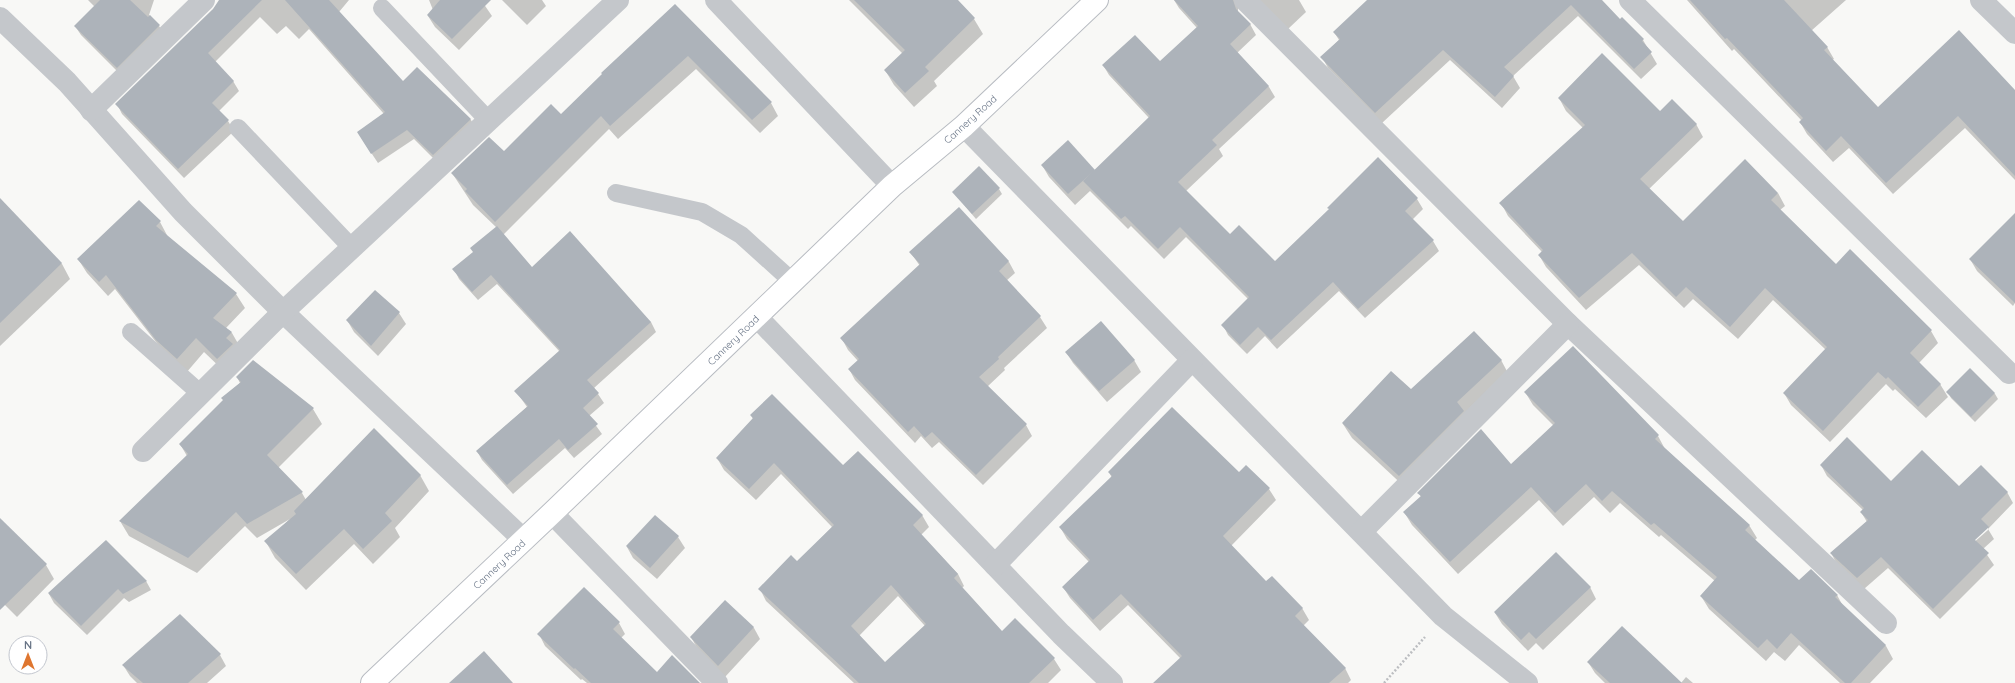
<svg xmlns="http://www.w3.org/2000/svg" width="2015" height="683" font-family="Quicksand,sans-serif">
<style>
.shadow{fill:#0003;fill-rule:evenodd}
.building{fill:#adb3ba;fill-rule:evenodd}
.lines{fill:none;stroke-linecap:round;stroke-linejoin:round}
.secondary-casing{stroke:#b8bcc2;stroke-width:24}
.path{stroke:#bcbec1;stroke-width:2.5;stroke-dasharray:2 2;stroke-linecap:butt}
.service{stroke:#c4c7cb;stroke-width:18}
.minor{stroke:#c4c7cb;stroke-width:22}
.secondary{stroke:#fff;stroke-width:22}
.labels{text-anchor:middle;stroke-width:4;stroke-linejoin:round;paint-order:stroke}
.street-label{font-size:10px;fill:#687486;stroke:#fff}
</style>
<rect width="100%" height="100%" fill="#f8f8f6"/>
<!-- shadow -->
<g class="shadow">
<polygon points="88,0 154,0 149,15 159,26 165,35 122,76 81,35 75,26 95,7"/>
<polygon points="221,0 349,0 339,12 403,83 417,68 471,120 476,130 439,164 414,139 378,163 364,142 384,114 309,29 299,39 286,26 277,34 260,17 215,62 233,81 239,91 219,111 228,121 234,131 184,178 122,114 117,104 213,10"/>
<polygon points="429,0 481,0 492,16 459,50 435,27 428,16 433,10"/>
<polygon points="502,0 542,0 546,6 527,25"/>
<polygon points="849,0 956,0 974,19 983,34 934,81 937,86 914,107 894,85 885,70 903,54"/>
<polygon points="1174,0 1244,0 1238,8 1238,12 1250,24 1256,35 1237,53 1269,87 1275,97 1219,149 1223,156 1186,191 1230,235 1275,262 1330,210 1378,159 1417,199 1423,209 1412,220 1433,241 1439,251 1365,318 1339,291 1277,349 1265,336 1247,354 1228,335 1223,325 1248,299 1186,237 1164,259 1131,226 1128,229 1090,191 1075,205 1049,177 1042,165 1095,171 1149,118 1109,75 1103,65 1160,63 1197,28 1179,8"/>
<polygon points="1257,0 1299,0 1306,12 1288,29"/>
<polygon points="1369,0 1600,0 1620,20 1643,40 1657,64 1641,79 1578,16 1513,76 1520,88 1502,108 1450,60 1382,123 1328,68 1322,57 1339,40 1334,32"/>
<polygon points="1687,0 1846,0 1811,31 1827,47 1834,59 1832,60 1878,108 2015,92 2015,180 1965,128 1893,194 1849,148 1833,162 1807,134 1800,122 1802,121 1734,49 1732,51"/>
<polygon points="675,5 771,103 778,116 760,133 696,69 618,139 609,129 503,235 532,268 651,322 656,332 594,388 604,403 589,416 602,434 574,458 565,448 513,494 482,460 477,451 527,407 516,391 560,352 497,284 478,300 459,279 454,269 474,252 497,228 473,205 452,173 504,153 561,115"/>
<polygon points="1559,98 1660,112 1696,124 1703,137 1649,189 1683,223 1778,193 1785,206 1780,210 1836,265 1931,331 1938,343 1919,363 1940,384 1948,397 1926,418 1895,389 1893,391 1886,384 1830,442 1791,405 1784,393 1826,350 1773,300 1738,339 1693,299 1684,308 1639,265 1586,310 1546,267 1539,255 1542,252 1508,216 1501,203 1583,128 1566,111"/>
<polygon points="999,189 1002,194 976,219 953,192"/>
<polygon points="5,205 62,264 70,279 0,346 0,209"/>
<polygon points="959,209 1009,262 1015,273 1006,281 1040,317 1047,328 1004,368 1005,370 987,387 1026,425 1032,436 983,485 939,442 932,448 921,436 915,443 855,380 849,369 858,361 848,350 842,339 920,266 911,253"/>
<polygon points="2015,214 2015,303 2013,306 1977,271 1970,259"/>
<polygon points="160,222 168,237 236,294 245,308 226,328 232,333 240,347 226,373 204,352 186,373 166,355 115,289 108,296 87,273 78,259"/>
<polygon points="375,291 399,313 406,324 378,356 354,332 347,320"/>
<polygon points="1066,352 1134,360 1141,372 1107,402 1073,363"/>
<polygon points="1501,360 1509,375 1408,490 1352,438 1343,424 1411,390"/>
<polygon points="253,361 313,409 322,424 278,468 302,493 306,500 420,475 429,491 395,528 400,537 373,564 354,544 306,590 275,558 266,542 290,519 257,538 245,526 197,573 129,536 120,521 187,456 180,444 224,401 222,398 240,383 237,377"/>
<polygon points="1970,370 1995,394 1998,399 1975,422 1951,398 1948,392"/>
<polygon points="1525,392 1658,436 1665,449 1749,525 1757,538 1755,540 1799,581 1837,595 1843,606 1886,646 1893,659 1870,683 1840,683 1799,645 1785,661 1774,652 1766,661 1709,609 1701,596 1715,581 1661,535 1659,537 1620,503 1610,513 1594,497 1563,526 1539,500 1458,574 1412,525 1404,512 1421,497 1419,493 1511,466 1554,426 1533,405"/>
<path d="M751,415L843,467L922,515L929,527L921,535L958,574L964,586L962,588L1002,632L1054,659L1061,670L1048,683H854L766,601L760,589L797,563L832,527L781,474L756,500L724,470L717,458L753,419ZM898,596L925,626L885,664L859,636Z"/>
<path d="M1821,465L1891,482L2007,492L2013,503L1988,529L1994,539L1983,549L1994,565L1940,619L1888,568L1864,589L1837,564L1831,553L1867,522L1861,512L1863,510L1827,476ZM1988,527V530L1972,544L1971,543Z"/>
<polygon points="1246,466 1269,489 1276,500 1231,546 1266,583 1302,608 1309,620 1303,626 1345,668 1351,680 1348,683 1194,683 1181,659 1128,605 1100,631 1070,598 1063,587 1089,562 1067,539 1060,527 1112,478 1109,472 1239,473"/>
<polygon points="0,519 46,565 54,579 17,617 0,600"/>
<polygon points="678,537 685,548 657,579 633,558 627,547"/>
<polygon points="146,581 151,590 129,602 124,598 87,635 54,603 49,594"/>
<polygon points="1590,587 1596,599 1543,650 1536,643 1528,651 1502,624 1495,613"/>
<polygon points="725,601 754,628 760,639 725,677 697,648 691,637"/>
<polygon points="619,623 625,634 621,638 657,673 698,683 587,683 582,679 581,680 545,646 539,634"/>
<polygon points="220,655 226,666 207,683 137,683 130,676 123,665"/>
<polygon points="1588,662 1681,683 1686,677 1693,683 1605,683 1595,673"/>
</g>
<!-- building -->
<g class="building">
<polygon points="100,0 130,0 148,17 150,15 160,25 117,68 74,26"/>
<polygon points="219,0 262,0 208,53 234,81 212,103 229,120 178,169 115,104 213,9"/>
<polygon points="285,0 329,0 403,81 417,67 471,119 433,155 407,130 371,154 357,132 385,112"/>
<polygon points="440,0 491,0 452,39 427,15"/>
<polygon points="854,0 958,0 975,18 925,67 929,71 905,93 884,70 905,50"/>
<polygon points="1174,0 1233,0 1236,9 1251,24 1230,44 1269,86 1212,140 1217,145 1178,182 1230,234 1239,225 1275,261 1329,209 1327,208 1378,157 1418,198 1405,211 1434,240 1358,309 1333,282 1271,340 1258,327 1240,345 1221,325 1249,297 1180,227 1158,249 1125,216 1121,219 1083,181 1150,116 1102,65 1135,35 1160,61 1198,26"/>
<polygon points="1367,0 1602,0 1620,19 1622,17 1644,39 1642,41 1652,52 1634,69 1571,5 1504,67 1514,76 1495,97 1443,50 1375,113 1320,57 1340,39 1333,32"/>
<polygon points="1690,0 1784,0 1828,47 1824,50 1878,107 1959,30 2015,90 2015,176 1958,116 1886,183 1841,136 1826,151 1799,122 1803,118 1727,38 1725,39"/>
<polygon points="675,4 772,102 752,120 688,56 610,126 601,116 495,222 465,191 467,189 451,173 489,137 504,151 551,104 561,114 602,74 601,73"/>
<polygon points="1602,53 1660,111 1672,99 1697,124 1640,179 1683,221 1745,159 1778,193 1771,200 1836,264 1850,249 1932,330 1910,353 1941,384 1918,407 1888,377 1886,379 1878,372 1823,431 1783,393 1827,347 1765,288 1730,327 1686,287 1676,297 1632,253 1579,298 1538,255 1543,250 1499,203 1585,125 1558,98"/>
<polygon points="1068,140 1095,170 1068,194 1041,165"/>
<polygon points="979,166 1000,188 972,214 952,192"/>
<polygon points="0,198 62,263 0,323"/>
<polygon points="139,200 161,221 156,226 237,293 213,318 232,332 226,338 233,344 217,359 196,338 177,359 156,340 106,275 99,282 77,259"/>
<polygon points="959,207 1009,261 999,271 1041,316 998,357 999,359 979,377 1027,424 976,475 932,432 925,438 914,426 908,432 848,369 859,359 840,338 920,264 909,252"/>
<polygon points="2015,213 2015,303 1969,259"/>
<polygon points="497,226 532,267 570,231 651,322 587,380 599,393 583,408 598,424 568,450 559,439 507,485 476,451 528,406 514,391 560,350 491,275 472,292 452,269 473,252 470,248"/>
<polygon points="375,290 400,312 371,346 346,320"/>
<polygon points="1101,321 1135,360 1099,391 1065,352"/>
<polygon points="1474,331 1502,360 1457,402 1464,411 1399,476 1342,423 1391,371 1411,389"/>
<polygon points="1573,346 1659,435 1655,439 1750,525 1745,530 1799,580 1811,569 1838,595 1835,597 1886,645 1851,683 1845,683 1791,633 1777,649 1767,639 1758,648 1700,596 1717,577 1654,523 1651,525 1612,491 1602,501 1586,484 1555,513 1531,487 1450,562 1403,512 1421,496 1417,493 1481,429 1511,464 1555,423 1524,392"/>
<polygon points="253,360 314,408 267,455 303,492 247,524 236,512 188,558 119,521 188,454 179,444 223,400 221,398 241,382 236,377"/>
<polygon points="1970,368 1995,393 1971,417 1946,392"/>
<path d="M772,394L843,465L858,451L923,515L913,525L958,574L954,578L1002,631L1015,618L1055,658L1029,683H859L758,589L791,555L797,561L834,525L774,463L749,489L716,458L753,418L750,415ZM891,585L926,624L885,662L851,626Z"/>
<polygon points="1172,407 1239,472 1246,465 1270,488 1223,536 1266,581 1272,576 1303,608 1295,616 1346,668 1329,683 1153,683 1182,656 1121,594 1093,620 1062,587 1090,560 1059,527 1112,476 1108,472"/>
<polygon points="374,428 421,475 385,513 392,521 363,549 344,529 296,574 264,541 296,514 294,511"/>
<polygon points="1847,437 1891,481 1922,450 1959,486 1981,465 2008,492 1981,519 1989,527 1975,540 1989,553 1933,609 1881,557 1857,578 1830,553 1868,520 1860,512 1864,508 1820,465"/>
<polygon points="655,515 679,536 650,568 626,546"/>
<polygon points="0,518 47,564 0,610"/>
<polygon points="106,540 147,581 123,594 118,589 81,626 48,593"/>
<polygon points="1556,552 1591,587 1536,639 1529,632 1521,640 1494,612"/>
<polygon points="584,587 620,622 613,629 657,672 672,655 700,683 591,683 575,668 574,669 537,634"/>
<polygon points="725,600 754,627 718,666 690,637"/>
<polygon points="180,614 221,654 188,683 143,683 122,665"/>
<polygon points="1622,626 1682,683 1610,683 1587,662"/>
<polygon points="484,651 513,683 449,683"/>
</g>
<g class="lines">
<!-- secondary casing -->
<g class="secondary-casing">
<polyline id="secondary" points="372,683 552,513 892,186 964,126 1097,0"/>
</g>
<!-- path -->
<polyline class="path" points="1384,683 1425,637"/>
<!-- service -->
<g class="service">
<polyline points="382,8 489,121"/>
<polyline points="238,128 352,248"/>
<polyline points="616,193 702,212 741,235 793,282"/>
<polyline points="131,332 201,394"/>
</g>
<!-- minor -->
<g class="minor">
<polyline points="716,0 892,186"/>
<polyline points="1245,0 1568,324 1886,623"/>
<polyline points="1630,0 2009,373"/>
<polyline points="1981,0 2015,33"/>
<polyline points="0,18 67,82 183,212 283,312 524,540"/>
<polyline points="91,110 204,0"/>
<polyline points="964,126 1443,616 1527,683"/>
<polyline points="757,317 1061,634 1112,683"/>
<polyline points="143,451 283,312 618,0"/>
<polyline points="552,513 717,683"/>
<polyline points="1362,531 1568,324"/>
<polyline points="995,565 1192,360"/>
</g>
<!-- secondary -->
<use href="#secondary" class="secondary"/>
</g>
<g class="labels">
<!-- street labels -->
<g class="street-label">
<text transform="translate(970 119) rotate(-42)" y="4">Cannery Road</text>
<text transform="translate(733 340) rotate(-44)" y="4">Cannery Road</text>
<text transform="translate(499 564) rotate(-43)" y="4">Cannery Road</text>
</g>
</g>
<!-- north arrow -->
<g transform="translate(28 655)"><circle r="19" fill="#ffffff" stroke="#c3c7cf"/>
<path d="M0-3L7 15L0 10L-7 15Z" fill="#df762f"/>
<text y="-6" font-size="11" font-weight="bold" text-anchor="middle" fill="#687486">N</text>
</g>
</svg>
